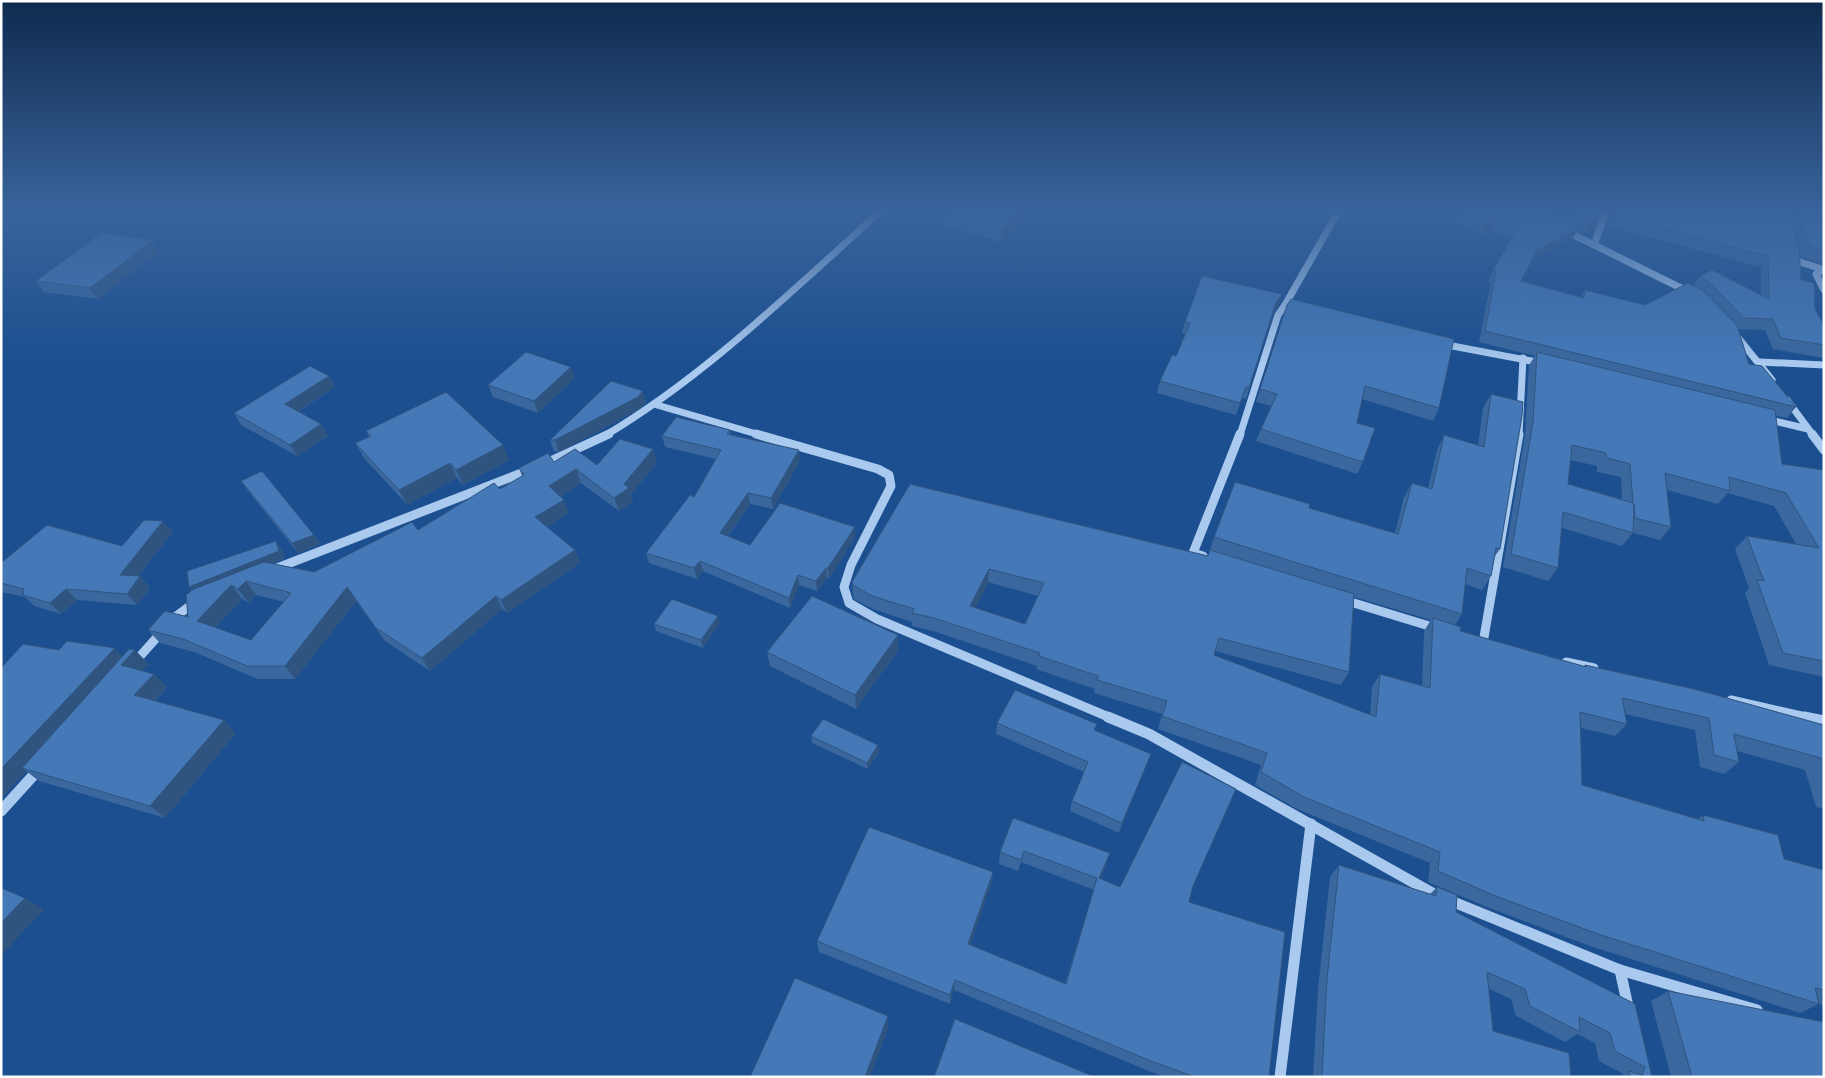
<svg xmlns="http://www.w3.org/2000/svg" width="1825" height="1078" font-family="Quicksand,sans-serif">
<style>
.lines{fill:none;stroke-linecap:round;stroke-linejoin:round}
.minor-far2{stroke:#a9c9ee;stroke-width:7}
.minor-far1{stroke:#a9c9ee;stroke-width:9}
.minor{stroke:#a9c9ee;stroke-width:11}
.wall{fill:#3a679d;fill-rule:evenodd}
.shaded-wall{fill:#305480}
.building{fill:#4478b7;stroke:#305480;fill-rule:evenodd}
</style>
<rect width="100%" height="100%" fill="#1b4f8f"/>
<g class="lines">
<!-- minor-far2 -->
<g class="minor-far2">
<polyline points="1564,230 1689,292"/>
<polyline points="1594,245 1606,212"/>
<polyline points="1794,254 1797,261 1822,269"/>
<polyline points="1824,269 1816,274 1824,290"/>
<polyline points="1285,305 1338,212"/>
<polyline points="1735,334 1772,380"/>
<polyline points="1442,344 1542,363"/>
<polyline points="1760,362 1824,365"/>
<polyline points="1787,400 1813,435"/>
<polyline points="657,405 760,435"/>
<polyline points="1766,419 1808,429"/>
<path d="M606,435C708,374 792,290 880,212"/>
<polyline points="1240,435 1278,315 1285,305 1296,308"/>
<polyline points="1519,435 1523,358"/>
</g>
<!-- minor-far1 -->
<g class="minor-far1">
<polyline points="756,434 878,469 889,475 891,486 851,565 844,587 849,603 877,619 1111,718"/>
<polyline points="1812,434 1824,450"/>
<polyline points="544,464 609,434"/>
<polyline points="1203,556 1193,553 1240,434"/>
<polyline points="272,570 532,469"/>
<polyline points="1344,600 1439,629"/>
<polyline points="1483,643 1519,434"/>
<polyline points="1566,662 1594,668"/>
<polyline points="134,663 175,617 195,602"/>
<polyline points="1731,700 1810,718"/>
</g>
<!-- minor -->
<g class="minor">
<polyline points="1108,717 1149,734 1434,894 1620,970 1757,1010"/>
<polyline points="1804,717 1824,721"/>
<polyline points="1,811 40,768"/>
<polyline points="1620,970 1629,1011"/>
<polyline points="1280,1077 1311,824"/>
</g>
</g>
<!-- wall -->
<g class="wall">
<polygon points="817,212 870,212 860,222 817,213"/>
<polygon points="905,212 1030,212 1001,242"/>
<path d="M1431,212H1602L1595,227L1584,233L1578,230L1572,239L1532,261L1521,281L1581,297L1585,290L1645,305L1694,285L1700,276L1761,295V267L1610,227L1615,217L1609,220L1611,212H1788L1801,280L1824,326V358L1773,349L1765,330L1738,329L1749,364L1796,407L1787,418L1775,415L1782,464L1824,470V677L1769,665L1745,593L1749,588L1735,549L1747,536L1796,544L1774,506L1728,493L1718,504L1667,490L1671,527L1660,540L1633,533L1622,546L1562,528L1558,568L1548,581L1503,567L1525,435L1529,365L1535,356L1479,342L1491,282L1488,281L1511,239L1490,229L1482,234ZM1570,460L1597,466V472L1621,477L1622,499L1568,484Z"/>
<polygon points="1789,212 1824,212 1824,264 1801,257"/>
<polygon points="159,251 98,299 44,292 36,281"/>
<polygon points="1282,294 1278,305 1273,313 1246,399 1242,398 1236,415 1157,393 1160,381 1176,356 1186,334 1182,333 1185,322"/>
<polygon points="1287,305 1439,408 1433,421 1362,399 1357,423 1363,462 1357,474 1256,441 1261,429 1271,406 1256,402"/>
<polygon points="329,376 335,387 298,412 328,436 297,456 241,425 234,413"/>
<polygon points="575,378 538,413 493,397 488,385"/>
<path d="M1491,394L1500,549L1495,556L1491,576L1482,590L1465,584L1462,614L1455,625L1460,631L1584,666L1585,665L1824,725V809L1816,807L1805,770L1737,751L1739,762L1724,774L1700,767L1695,730L1625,714L1627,724L1615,736L1581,728L1582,785L1698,819L1703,815L1784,859L1824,870V1006L1819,1004L1800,1013L1587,945L1487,907L1428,882L1430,863L1297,809L1255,785L1261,765L1158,729L1162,714L1094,693L1095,689L1036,669L1037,666L933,631L912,626V622L873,609L854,599L853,595L852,582L910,484L1208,556L1214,537L1309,508L1395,533L1404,497L1412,483L1428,488L1437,450L1444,435L1478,445L1483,408ZM988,582L1038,596L1025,624L975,608ZM1354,597L1431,620L1424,631L1422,686L1380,674L1372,687L1370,715L1214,655L1215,651L1341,685L1349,672Z"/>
<polygon points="646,402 641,408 559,452 554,451 550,440"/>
<polygon points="730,430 731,435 800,461 773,509 750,504 728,536 750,545 855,537 829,579 827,578 817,591 799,585 790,608 703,571 697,579 649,563 646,553 694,497 716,459 665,447 662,436"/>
<polygon points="366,431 509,460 463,485 457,478 407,505 364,458 355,443 369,437"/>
<path d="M653,449L657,463L631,494L633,502L619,511L581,483L561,496L569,513L547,527L580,563L507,613L502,609L430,671L385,641L356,601L295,679H258L194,652L160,643L148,630L188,617L192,590L276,541L281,549L285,558L271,564L314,572L418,530L500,489L522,476L519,468L554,462L597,465ZM256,595L284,602L251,640L215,628L242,599L249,603Z"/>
<polygon points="241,481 314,535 320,544 298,553 248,491"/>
<polygon points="173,532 138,576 140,576 150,588 137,605 77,600 61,614 34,606 25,597 1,592 1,563 122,546"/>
<polygon points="720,623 703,648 656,631 654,624"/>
<polygon points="898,635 898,650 856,709 770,666 767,652"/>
<polygon points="59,650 123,656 149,664 142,670 167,687 155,701 236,733 165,818 39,781 26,771 1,798"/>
<polygon points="997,723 1095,730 1147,764 1119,833 1070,811 1072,801 1084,772 996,734"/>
<polygon points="811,736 878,745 879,752 868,769 812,743"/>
<polygon points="1013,818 1106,865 1100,879 1120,887 1193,886 1189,902 1269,1077 1165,1077 1146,1070 954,990 950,1004 819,952 817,941 993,872 991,884 970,945 1065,984 1094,890 1021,862 1018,871 999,864 1000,852"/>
<polygon points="1339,865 1430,894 1437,887 1456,912 1635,1004 1652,1077 1619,1077 1624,1074 1599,1061 1595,1043 1577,1034 1565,1042 1516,1016 1511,999 1489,989 1493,1031 1571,1077 1313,1077 1318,989 1330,877"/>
<polygon points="1668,991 1824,1077 1671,1077 1651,1001"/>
</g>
<!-- shaded-wall -->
<g class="shaded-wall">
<polygon points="860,212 870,212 860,222"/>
<polygon points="1019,212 1030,212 1001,242 1002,229"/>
<polygon points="1613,212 1617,212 1615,217 1609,220"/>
<polygon points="1601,217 1595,227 1584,233 1590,222"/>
<polygon points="1495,218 1490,229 1482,234 1487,223"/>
<polygon points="1578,229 1572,239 1532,261 1537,250"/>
<polygon points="153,240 159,251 98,299 90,288"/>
<polygon points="1282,294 1278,305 1273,313 1246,399 1276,302"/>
<polygon points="571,367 575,378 538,413 534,401"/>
<polygon points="329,376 335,387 291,416 285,404"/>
<polygon points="643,391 646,402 641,408 559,452 555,440"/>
<polygon points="321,424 328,436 297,456 290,445"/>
<polygon points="503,445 509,460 463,485 456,470"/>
<polygon points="653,449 657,463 631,494 633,502 619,511 614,498 624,484"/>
<polygon points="799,450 800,461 773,509 771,498"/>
<polygon points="450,463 457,478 407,505 399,490"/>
<polygon points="576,469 581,483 555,500 549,486"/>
<polygon points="748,493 750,504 722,543 720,533"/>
<polygon points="564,500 569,513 541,531 535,517"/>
<polygon points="163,521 173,532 130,586 120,575"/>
<polygon points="855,527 855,537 829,579 828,568"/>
<polygon points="314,535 320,544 298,553 292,543"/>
<polygon points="276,541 281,549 285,558 195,594 189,587"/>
<polygon points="575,550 580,563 507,613 501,600"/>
<polygon points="700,561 703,571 697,579 694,568"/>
<polygon points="826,568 827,578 817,591 816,581"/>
<polygon points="989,569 988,582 970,620 970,606"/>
<polygon points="798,575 799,585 790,608 789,598"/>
<polygon points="140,576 150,588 137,605 127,594"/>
<polygon points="246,581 256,595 249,603 238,589"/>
<polygon points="231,585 242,599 208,635 197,621"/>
<polygon points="347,587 356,601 295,679 285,666"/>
<polygon points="66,589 77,600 61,614 50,603"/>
<polygon points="496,596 502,609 430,671 422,658"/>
<polygon points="718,616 720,623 703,648 701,640"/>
<polygon points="898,635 898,650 856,709 855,695"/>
<polygon points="115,648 126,659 135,650 149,664 134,679 22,768 26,771 1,798 1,769"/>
<polygon points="154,674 167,687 148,708 134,695"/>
<polygon points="224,720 236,733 165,818 150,806"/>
<polygon points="878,745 879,752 868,769 867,763"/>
<polygon points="1151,754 1147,764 1119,833 1122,823"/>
<polygon points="1110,853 1106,865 1096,890 1099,878"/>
<polygon points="993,872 991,884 967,955 968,944"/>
<polygon points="25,898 44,909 1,956 1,923"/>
<polygon points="955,980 954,990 950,1004 950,995"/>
<polygon points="888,1016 889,1026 870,1077 865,1077"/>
</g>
<!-- building -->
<g class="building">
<polygon points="947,212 1019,212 1002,229"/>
<polygon points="1461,212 1545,212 1578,229 1537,250 1521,281 1584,298 1585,290 1645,305 1688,283 1702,290 1737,325 1749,364 1762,366 1796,407 1485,331 1496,271 1493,270 1517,229 1495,218 1487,223"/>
<polygon points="1569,212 1602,212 1601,217 1590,222"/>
<polygon points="1618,212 1788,212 1799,248 1801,280 1814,283 1815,309 1824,326 1824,345 1781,338 1773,319 1744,318 1709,282 1700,276 1712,270 1769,299 1768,256 1616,217"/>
<polygon points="1799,212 1824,212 1824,251 1809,246"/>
<polygon points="101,233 153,240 90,288 36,281"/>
<polygon points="1202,276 1282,294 1276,302 1249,388 1246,387 1240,403 1160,381 1172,355 1176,356 1190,323 1185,322"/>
<polygon points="1291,299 1454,339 1439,408 1365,386 1357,423 1375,428 1363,462 1261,429 1277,394 1260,389 1287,305"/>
<polygon points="526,352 571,367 534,401 488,385"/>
<path d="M1537,352L1775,410L1782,464L1824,470V661L1783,653L1757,580L1764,581L1747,536L1819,548L1786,493L1729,477L1730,491L1665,473L1671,527L1635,518L1634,504L1633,533L1563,512L1558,568L1511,554L1533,422ZM1572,445L1606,453L1607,458L1630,464L1633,503L1568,484Z"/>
<polygon points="310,366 329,376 285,404 321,424 290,445 234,413"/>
<polygon points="611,381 643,391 638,397 555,440 550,440"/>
<polygon points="446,392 503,445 456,470 450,463 399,490 355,443 371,436 366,431"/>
<polygon points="1491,394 1523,402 1522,416 1500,549 1496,548 1491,576 1467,568 1462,614 1214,537 1235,482 1310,504 1309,508 1398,534 1412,483 1432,489 1444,435 1484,447"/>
<polygon points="676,417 730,430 727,434 799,450 771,498 748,493 720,533 750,545 780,503 855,527 828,568 826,568 816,581 798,575 789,598 700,561 694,568 646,553 690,495 694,497 721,450 662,436"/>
<path d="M620,439L653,449L624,484L629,488L614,498L576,469L549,486L564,500L535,517L575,550L501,600L496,596L422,658L376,628L347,587L285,666H247L183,639L148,630L165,611L188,617L186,595L194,589L264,562L314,572L412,522L418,530L494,483L500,489L524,475L519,468L548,453L554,462L575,449L597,465ZM246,581L291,593L251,640L197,621L231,585L238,589Z"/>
<polygon points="262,471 314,535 292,543 241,481"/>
<path d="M910,484L1208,556L1210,550L1354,594L1349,672L1219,638L1214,655L1376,717L1380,674L1430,688L1433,618L1461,627L1460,631L1586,667L1585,665L1694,689L1824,725V766L1821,758L1734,734L1739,762L1714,755L1709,718L1622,698L1627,724L1580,712L1582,785L1704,821L1703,815L1778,835L1784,859L1824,870V990L1815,988L1819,1004L1601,935L1498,897L1438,871L1440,852L1304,797L1261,772L1267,753L1162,716L1167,701L1097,680L1098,676L1039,656L1040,653L934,618L912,613L914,609L872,596L853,585L852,582ZM989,569L1044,583L1025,624L970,606Z"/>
<polygon points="144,520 163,521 120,575 140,576 127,594 66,589 50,603 23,595 24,589 1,583 1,563 47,525 122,546"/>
<polygon points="276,541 279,551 189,587 187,571"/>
<polygon points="812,596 898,635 855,695 767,652"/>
<polygon points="672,599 718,616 701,640 654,624"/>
<polygon points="67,641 115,648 1,769 1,668 23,644 59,650"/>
<polygon points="129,649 135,650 121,665 154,674 134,695 224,720 150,806 22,768"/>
<polygon points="1015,690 1097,724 1094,730 1151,754 1122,823 1072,801 1088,762 997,723"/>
<polygon points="823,719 878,745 867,763 811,736"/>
<polygon points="1182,762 1236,789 1193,886 1189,902 1285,932 1269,1077 1195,1077 1151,1061 955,980 950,995 817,941 869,827 993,872 968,944 1066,984 1097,878 1024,851 1021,860 1000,852 1013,818 1110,853 1099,878 1120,887"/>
<polygon points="1339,865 1436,896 1437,887 1457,895 1456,912 1635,1004 1652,1077 1629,1077 1629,1071 1642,1075 1645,1067 1615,1051 1610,1033 1579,1017 1580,1032 1530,1006 1525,989 1487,972 1493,1031 1569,1053 1571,1077 1322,1077 1327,979"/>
<polygon points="1,888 25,898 1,923"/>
<polygon points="795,978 888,1016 865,1077 750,1077"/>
<polygon points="1668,991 1824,1022 1824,1077 1692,1077"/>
<polygon points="955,1019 1095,1077 934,1077"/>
</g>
<!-- sky -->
<linearGradient id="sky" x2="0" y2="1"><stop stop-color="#0f2b4f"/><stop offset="0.58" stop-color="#39639b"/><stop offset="1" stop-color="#39639b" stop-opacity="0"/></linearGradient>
<rect width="1825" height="363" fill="url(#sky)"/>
<!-- border -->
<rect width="1825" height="1078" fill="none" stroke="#ffffff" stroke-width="5"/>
</svg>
